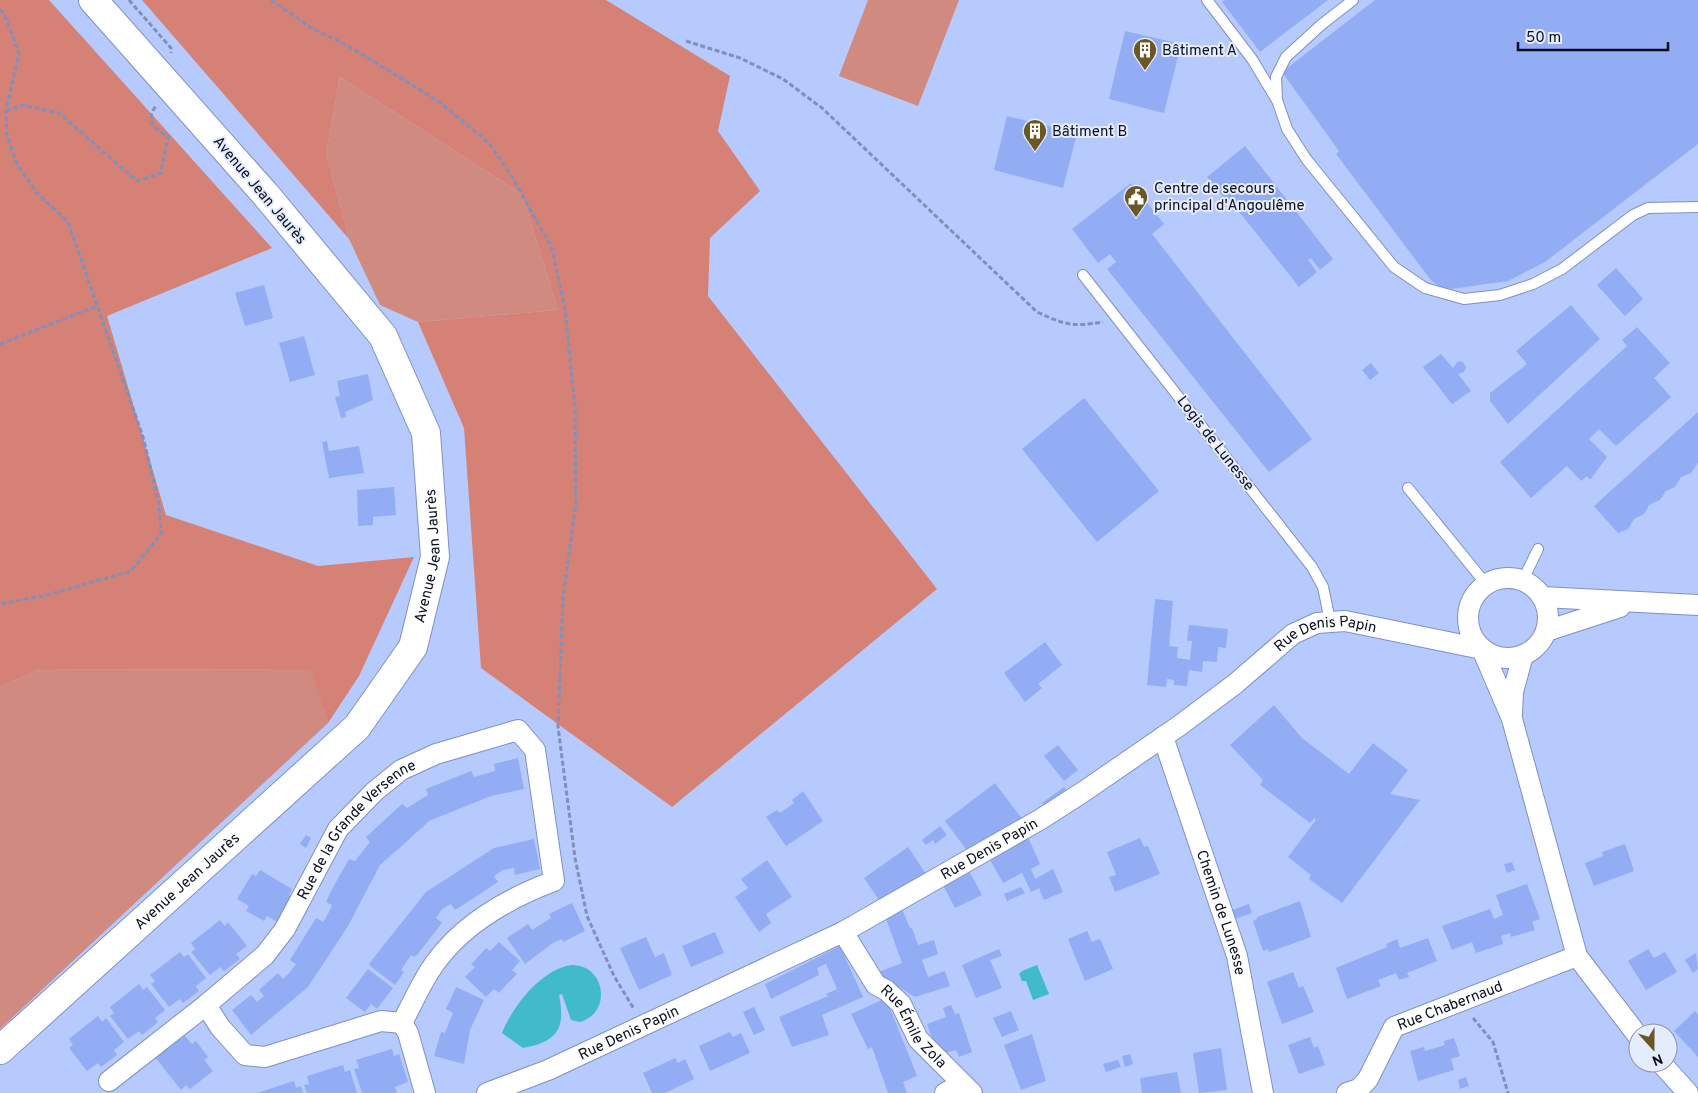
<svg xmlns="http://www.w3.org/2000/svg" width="1698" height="1093" font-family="Overpass,sans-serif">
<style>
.green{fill:#d18a80}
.forest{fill:#d68176}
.water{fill:#41baca}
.building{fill:#92adf4}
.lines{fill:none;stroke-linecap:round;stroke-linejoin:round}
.lane-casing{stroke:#7e91c0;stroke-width:12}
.street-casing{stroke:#7e91c0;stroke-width:22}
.secondary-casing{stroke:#7e91c0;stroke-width:30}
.path{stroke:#8190b9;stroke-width:3;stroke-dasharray:5 2.5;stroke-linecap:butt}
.lane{stroke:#fff;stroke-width:10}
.street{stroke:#fff;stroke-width:20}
.secondary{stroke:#fff;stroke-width:28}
.labels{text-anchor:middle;stroke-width:4;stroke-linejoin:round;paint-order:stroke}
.poi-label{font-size:15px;fill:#090f20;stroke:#e5ecfb;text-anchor:start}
.street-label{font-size:15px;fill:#090f20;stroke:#e5ecfb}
</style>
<rect width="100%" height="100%" fill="#b6cafd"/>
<!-- green -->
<g class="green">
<polygon points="868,0 959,0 918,106 839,76"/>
<polygon points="340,77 522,194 558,310 418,322 380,305 349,239 326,153"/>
<polygon points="40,669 312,670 328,723 0,1029 0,687"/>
</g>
<!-- forest -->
<g class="forest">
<polygon points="0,0 49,0 272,248 107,316 166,515 318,566 414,557 359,676 328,723 311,670 40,669 0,687"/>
<polygon points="142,0 606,0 730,76 718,131 760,191 710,238 708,296 937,589 672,807 481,668 464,428 418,322 558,310 522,194 340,77 326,153 349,239"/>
</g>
<!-- water -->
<g class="water">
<path d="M572,965C606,965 612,1013 580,1022L571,1020L562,994L559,995C566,1029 557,1042 523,1048L502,1033C513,1006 541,969 572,965Z"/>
<polygon points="1037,965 1049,994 1033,1000 1026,981 1022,981 1019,974 1022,971"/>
</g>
<!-- building -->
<g class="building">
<polygon points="1225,0 1328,0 1260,52 1222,2"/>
<polygon points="1375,0 1698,0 1698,144 1545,262 1508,281 1451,289 1440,287 1430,279 1336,154 1339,151 1282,72"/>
<polygon points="1125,31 1181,44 1164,113 1109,99"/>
<polygon points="1007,116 1077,133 1063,188 994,170"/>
<polygon points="1245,146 1333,259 1320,270 1311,258 1308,260 1317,272 1299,287 1229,199 1226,201 1207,177"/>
<polygon points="1131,183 1164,224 1152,234 1312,439 1269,472 1107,269 1116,262 1110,254 1098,263 1072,229"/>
<polygon points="1616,268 1643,299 1625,316 1597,285"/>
<polygon points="264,285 273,318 245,326 235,293"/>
<polygon points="1571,305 1600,339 1508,424 1490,401 1490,393 1527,364 1516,351"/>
<polygon points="1637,327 1670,363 1654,378 1671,397 1616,446 1599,429 1589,439 1607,457 1590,480 1587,476 1581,481 1567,466 1531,498 1500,462 1627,346 1622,340"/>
<polygon points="304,336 315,375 290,382 279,343"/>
<polygon points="1441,354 1453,368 1458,361 1463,362 1466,367 1464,372 1458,374 1471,391 1452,404 1423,367"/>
<polygon points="1371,363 1379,373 1370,380 1362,370"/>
<polygon points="368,374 373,400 345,412 346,417 341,418 335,397 340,396 337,381"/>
<polygon points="1084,398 1159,491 1097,542 1022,449"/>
<polygon points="1698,412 1698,463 1691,473 1681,477 1675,487 1666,491 1660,500 1649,505 1644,514 1634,519 1628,529 1618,533 1594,506"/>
<polygon points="327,441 329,451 359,446 364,473 329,478 322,442"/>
<polygon points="394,487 396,515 373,517 373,525 358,526 357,490"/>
<polygon points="1155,599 1173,601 1169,646 1178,647 1177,658 1190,660 1192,641 1187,641 1189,625 1228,629 1226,648 1218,647 1217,662 1203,661 1202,672 1189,670 1187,686 1174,685 1174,680 1167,679 1166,687 1147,685"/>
<polygon points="1045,642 1062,665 1038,684 1042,688 1025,702 1004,673"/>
<polygon points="1274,705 1302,738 1349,774 1373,743 1408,770 1390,794 1420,800 1342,903 1309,879 1311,875 1288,857 1316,820 1314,818 1310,823 1260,785 1263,780 1230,745"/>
<polygon points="1058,745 1078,770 1064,781 1044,756"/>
<polygon points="518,758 524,789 491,796 429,821 405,843 380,865 348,926 308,987 251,1035 232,1010 251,995 257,1002 264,996 259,990 269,981 278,973 283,979 290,972 296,964 290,960 316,918 323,922 328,914 332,905 326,902 331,891 349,859 355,861 370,842 366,837 402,804 407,808 428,795 426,789 471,771 474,777 495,771 494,764"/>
<polygon points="995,783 1023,820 968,852 945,821"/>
<polygon points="1064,787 1068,793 1045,807 1042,803"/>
<polygon points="803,791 823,821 786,846 766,817 777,810 780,813 794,803 792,800"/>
<polygon points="940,826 947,835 935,844 933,840 926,845 922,840"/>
<polygon points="306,835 311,838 306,848 300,844"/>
<polygon points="1027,835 1040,864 1031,869 1035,879 1053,869 1063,892 1044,900 1039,888 1031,892 1022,873 1003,883 989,858"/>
<polygon points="1140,838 1144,847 1148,846 1160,874 1115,892 1109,877 1116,875 1107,852"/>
<polygon points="534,839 540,869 515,875 514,868 503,870 494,876 498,882 477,896 455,910 451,904 442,909 436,918 442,923 417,955 414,957 411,955 401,970 404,972 395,985 370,966 369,964 375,956 426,892 494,848"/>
<polygon points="1625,844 1634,871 1594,886 1585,863 1603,856 1602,852"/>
<polygon points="908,847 926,874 879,900 864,878"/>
<polygon points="767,860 792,897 766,914 771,923 759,932 735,897 748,888 741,879"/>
<polygon points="1512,862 1515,870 1507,873 1504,864"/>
<polygon points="968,869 982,895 955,908 942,883"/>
<polygon points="260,870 292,889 289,895 293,898 279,923 267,916 264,921 246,911 249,906 237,899 252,874 256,876"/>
<polygon points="1527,884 1540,919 1532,922 1535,930 1511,937 1510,933 1501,936 1503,944 1476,953 1472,942 1452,950 1442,926 1490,909 1494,919 1503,915 1496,895"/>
<polygon points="1021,887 1025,893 1007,901 1004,894"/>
<polygon points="1300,901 1311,937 1269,952 1268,949 1263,951 1253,921 1257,919 1257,917"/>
<polygon points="572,903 585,931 563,942 562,939 553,943 525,964 507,938 528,924 532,930 551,918 549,914"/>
<polygon points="1249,904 1252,913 1235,919 1232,910"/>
<polygon points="901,907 910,928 912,928 918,945 934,940 938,954 922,960 928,977 945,971 950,986 915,997 879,975 879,972 902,963 885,916"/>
<polygon points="220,920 225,926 228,922 247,946 236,954 240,959 224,971 220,967 210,975 191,952 195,949 191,943"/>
<polygon points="1087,931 1092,942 1100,939 1113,969 1085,981 1068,939"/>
<polygon points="715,932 724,953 691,967 682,946"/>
<polygon points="646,937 655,957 664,953 672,975 639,990 620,948"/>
<polygon points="1428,938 1437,961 1407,973 1409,977 1399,980 1396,973 1378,980 1381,986 1347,999 1336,968 1387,947 1386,944 1397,939 1400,948"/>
<polygon points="499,942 520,961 512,970 517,974 507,984 499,993 494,989 486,997 465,977 475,967 471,964 478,957 486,948 490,951"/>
<polygon points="840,946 863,997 822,1015 829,1035 792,1047 779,1017 828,996 826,994 837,989 826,964 817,968 819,975 771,999 765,984"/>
<polygon points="999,949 1002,956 990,960 1002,988 976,998 962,965"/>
<polygon points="1648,949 1654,958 1665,952 1677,972 1646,990 1628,961"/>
<polygon points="180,952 184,957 188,954 206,978 196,986 199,991 183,1003 180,999 169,1007 151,984 155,981 150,975"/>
<polygon points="1696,953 1698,969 1693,973 1685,960"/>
<polygon points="368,969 393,988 377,1009 371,1004 365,1012 346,998"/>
<polygon points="1293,972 1299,988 1303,986 1314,1012 1282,1024 1267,982"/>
<polygon points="139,984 143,990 147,987 165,1010 155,1018 158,1022 142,1035 139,1031 128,1039 110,1016 114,1013 110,1007"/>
<polygon points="456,987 484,1000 470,1030 464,1064 434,1056 441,1032 445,1033 453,1013 446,1009"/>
<polygon points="886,998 917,1076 903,1082 907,1093 888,1093 872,1047 868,1049 851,1014"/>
<polygon points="951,1005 955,1014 959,1013 972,1052 959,1057 956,1050 945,1053 936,1050 927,1024 946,1017 943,1008"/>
<polygon points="754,1007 765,1030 754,1035 743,1012"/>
<polygon points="1011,1011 1019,1030 1002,1037 993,1018"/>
<polygon points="1695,1011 1698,1015 1698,1057 1674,1031"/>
<polygon points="98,1016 102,1022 106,1018 124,1042 114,1050 117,1055 101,1067 98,1063 87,1071 69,1048 73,1045 69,1039"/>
<polygon points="730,1032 733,1037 741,1033 750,1053 710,1071 699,1046"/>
<polygon points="183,1034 192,1044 196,1041 208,1057 204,1060 213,1071 190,1089 186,1085 181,1090 155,1057"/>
<polygon points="1032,1034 1046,1081 1021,1090 1004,1045"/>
<polygon points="1310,1037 1314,1048 1318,1046 1325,1065 1299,1074 1288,1045"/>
<polygon points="1454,1038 1460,1056 1451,1059 1454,1070 1418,1081 1410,1051 1424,1047 1425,1051 1445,1045 1444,1041"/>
<polygon points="1221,1048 1227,1090 1199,1093 1193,1053"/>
<polygon points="392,1049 394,1056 399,1054 408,1082 395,1087 397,1092 393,1093 362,1093 354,1069 359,1068 356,1060"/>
<polygon points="1130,1054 1133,1064 1125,1067 1122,1056"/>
<polygon points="675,1058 678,1063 685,1059 694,1079 665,1093 652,1093 643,1073"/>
<polygon points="1118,1060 1121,1067 1106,1072 1103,1064"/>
<polygon points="343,1065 345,1072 350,1070 357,1093 307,1093 304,1085 309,1084 307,1076"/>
<polygon points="1177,1072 1181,1093 1142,1093 1140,1078"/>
<polygon points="1466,1077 1469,1086 1460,1089 1458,1080"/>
<polygon points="294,1081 296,1088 301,1086 303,1093 257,1093"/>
</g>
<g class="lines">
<!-- lane casing -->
<g class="lane-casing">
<g id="lane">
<polyline points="1207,0 1252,59 1276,99"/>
<polyline points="1353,0 1321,25 1286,57 1276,77 1277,100 1287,129 1307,160 1394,267 1425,288 1464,299 1500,295 1533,284 1562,269 1633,215 1648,208 1698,207"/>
<polyline points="1083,275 1312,567 1323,587 1330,621"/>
<polyline points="1408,488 1486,584"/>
<polyline points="1523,580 1538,549"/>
</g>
</g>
<!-- street casing -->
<g class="street-casing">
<g id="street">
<circle cx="1508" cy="618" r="40"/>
<polyline points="1542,597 1698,605"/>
<polyline points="1546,631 1620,607"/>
<polyline points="1512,714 1513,692 1523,655"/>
<path id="s1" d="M1163,737L1237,956L1263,1093"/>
<path id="s2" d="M843,932L876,985L886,990L901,1004L918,1039L972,1093"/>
<polyline points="206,1005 220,1027 245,1055 265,1057 381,1021 402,1023"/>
<polyline points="1661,1063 1688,1093"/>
<path id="s3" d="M109,1081L206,1005L265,955L285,929L338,829L375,791L401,770L436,754L518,730L535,750L554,881C506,899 457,927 429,972C419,988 411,1006 402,1023L408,1033L425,1093"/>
<path id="s4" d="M487,1093L548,1070L843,932L1041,819L1083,792L1179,726L1235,684L1293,634L1317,623L1345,621L1482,649L1512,719L1577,956L1638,1036"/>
<polyline points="945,1093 962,1084"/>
<path id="s5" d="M1347,1093L1359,1089L1368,1079L1394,1027L1577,956"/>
</g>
</g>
<!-- secondary casing -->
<g class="secondary-casing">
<g id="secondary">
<path id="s6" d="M0,1050L357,727L413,647L435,557L426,433L383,336L266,195L93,0"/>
</g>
</g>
<!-- path -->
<g class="path">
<polyline points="129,0 171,48 171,53"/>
<polyline points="271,0 313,29 345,44 438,101 489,143 511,175 552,248 565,309 575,406 576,503 563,597 558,727 575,858 587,916 614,976 634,1009"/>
<polyline points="0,10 4,13 19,53 6,111 7,136 17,164 37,193 68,222 143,437 159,503 161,534 131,571 47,595 0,604"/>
<path d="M686,41L740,58L783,79L822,108L1037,312C1065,325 1072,327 1103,322"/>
<path d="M6,111L22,105L59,113L137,181L161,173L168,136C155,130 144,121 156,106"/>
<polyline points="0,344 97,306"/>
<polyline points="1473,1018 1493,1042 1508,1093"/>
</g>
<!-- lane -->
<use href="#lane" class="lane"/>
<!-- street -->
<use href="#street" class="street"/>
<!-- secondary -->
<use href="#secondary" class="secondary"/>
</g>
<!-- icons -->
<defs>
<g id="building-pin" transform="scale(1.25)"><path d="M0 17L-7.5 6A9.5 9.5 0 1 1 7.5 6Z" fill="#6a5726" stroke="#e5ecfb"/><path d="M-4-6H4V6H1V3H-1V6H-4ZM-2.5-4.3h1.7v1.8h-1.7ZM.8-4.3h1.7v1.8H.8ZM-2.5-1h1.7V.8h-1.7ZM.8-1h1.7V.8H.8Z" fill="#fff"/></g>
<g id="civic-pin" transform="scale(1.25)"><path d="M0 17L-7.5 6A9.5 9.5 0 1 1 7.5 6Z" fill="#6a5726" stroke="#e5ecfb"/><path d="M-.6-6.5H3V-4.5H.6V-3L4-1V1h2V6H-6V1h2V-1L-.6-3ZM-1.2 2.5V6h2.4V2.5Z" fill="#fff"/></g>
</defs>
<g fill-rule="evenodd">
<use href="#building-pin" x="1145" y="50"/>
<use href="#building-pin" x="1035" y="131"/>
<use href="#civic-pin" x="1136" y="197"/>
</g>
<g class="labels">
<!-- poi labels -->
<g class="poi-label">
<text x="1162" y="55">Bâtiment A</text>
<text x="1052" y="136">Bâtiment B</text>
<text x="1154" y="193">Centre de secours<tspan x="1154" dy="17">principal d'Angoulême</tspan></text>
</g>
<!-- street labels -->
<g class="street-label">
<text transform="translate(260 190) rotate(50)" y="5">Avenue Jean Jaurès</text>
<text transform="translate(1216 443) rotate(52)" y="5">Logis de Lunesse</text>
<text dy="5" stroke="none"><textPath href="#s6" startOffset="672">Avenue Jean Jaurès</textPath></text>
<text dy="5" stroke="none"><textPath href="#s4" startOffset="964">Rue Denis Papin</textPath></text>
<text dy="5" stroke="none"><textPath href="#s3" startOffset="358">Rue de la Grande Versenne</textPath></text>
<text dy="5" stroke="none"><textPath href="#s4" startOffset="559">Rue Denis Papin</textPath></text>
<text dy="5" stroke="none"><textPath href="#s6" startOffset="252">Avenue Jean Jaurès</textPath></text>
<text dy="5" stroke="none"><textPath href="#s1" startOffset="185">Chemin de Lunesse</textPath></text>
<text dy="5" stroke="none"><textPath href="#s5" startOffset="144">Rue Chabernaud</textPath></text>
<text dy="5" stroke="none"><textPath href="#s2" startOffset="120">Rue Émile Zola</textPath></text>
<text dy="5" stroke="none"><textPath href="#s4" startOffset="154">Rue Denis Papin</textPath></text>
</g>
</g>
<!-- north arrow -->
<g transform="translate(1653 1048) rotate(159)"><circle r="24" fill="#e5ecfb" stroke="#8d94a3"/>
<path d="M0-4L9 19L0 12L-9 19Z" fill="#6a5726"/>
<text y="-8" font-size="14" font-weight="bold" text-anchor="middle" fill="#090f20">N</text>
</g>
<!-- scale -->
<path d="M1518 42v8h150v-8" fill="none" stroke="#090f20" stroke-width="2.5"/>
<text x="1526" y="42" font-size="15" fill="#090f20" stroke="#e5ecfb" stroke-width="4" paint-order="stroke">50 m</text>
</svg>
